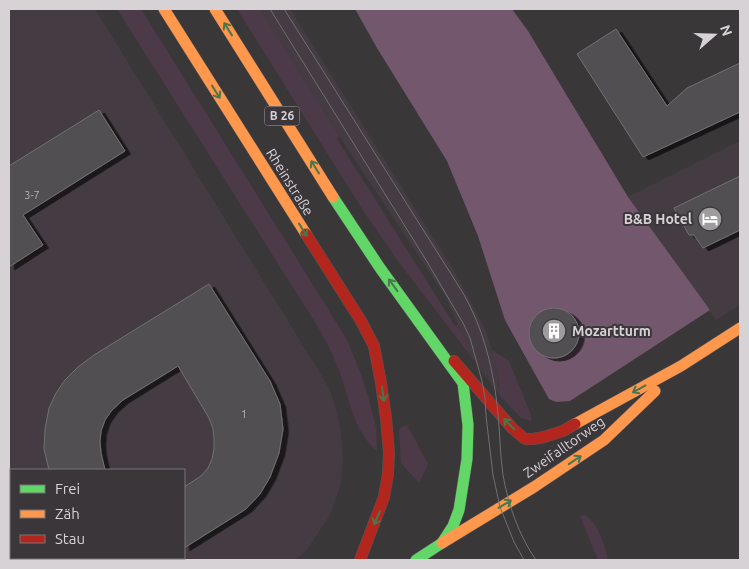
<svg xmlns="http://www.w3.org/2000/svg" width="749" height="569" font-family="Ubuntu,sans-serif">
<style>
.built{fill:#443b43;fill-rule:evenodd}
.green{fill:#4d3a49}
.forest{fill:#73586d}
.building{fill:#515051;stroke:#726f71;filter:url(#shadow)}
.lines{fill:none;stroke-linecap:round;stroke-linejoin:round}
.street-casing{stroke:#585657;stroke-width:26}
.fast-casing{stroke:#585657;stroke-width:12}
.slow-casing{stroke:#585657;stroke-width:12}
.jam-casing{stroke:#585657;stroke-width:12}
.street{stroke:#6f6d6e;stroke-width:25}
.fast{stroke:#63d668;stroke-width:11}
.slow{stroke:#ff974d;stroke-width:11}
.jam{stroke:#b3261e;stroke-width:11}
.tram{stroke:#716f70;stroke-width:1}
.oneway{stroke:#4b764c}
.labels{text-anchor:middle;stroke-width:4;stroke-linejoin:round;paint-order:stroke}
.number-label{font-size:11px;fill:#b5b2b4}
.shield{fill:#3b363a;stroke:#a8a3a6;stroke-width:1}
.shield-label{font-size:12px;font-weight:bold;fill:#d6d2d5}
.street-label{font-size:14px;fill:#d6d2d5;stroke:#3b363a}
.poi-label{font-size:14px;font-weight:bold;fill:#d6d2d5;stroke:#3b363a;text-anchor:end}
</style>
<defs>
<filter id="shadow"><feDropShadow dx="5.5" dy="3" stdDeviation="0" flood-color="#0009"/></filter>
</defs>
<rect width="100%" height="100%" fill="#3a3739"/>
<!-- built -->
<g class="built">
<path d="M9,9H95L314,363L330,390L337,412L341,432L343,458L341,484L330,515L306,551L295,560H9ZM11,470H184V558H11Z"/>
<polygon points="260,9 290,9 454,271 485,329 496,361 498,374 498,385 505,403 466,350 468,348 451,308 445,296 340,137"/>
<polygon points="740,141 740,305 716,320 628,197"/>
</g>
<!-- green -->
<g class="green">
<path d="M117,9H141L333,317L347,340L359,369L368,396L376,427L377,451C355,433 350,402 341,376C335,358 327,343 318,327Z"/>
<polygon points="237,9 260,9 340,137 337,139 455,326 458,325 469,349 466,350 398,261 364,212"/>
<polygon points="492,350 509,361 531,415 531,421 521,418 500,395 498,374"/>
<polygon points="407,425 428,464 419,483 401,463 399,429"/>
<path d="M585,515C598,522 605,547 608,560H598L580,516Z"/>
</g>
<!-- forest -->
<polygon class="forest" points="355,9 512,9 528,31 628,197 710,310 570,401 556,402 549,399 505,320 478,236 447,161 377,48"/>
<!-- building -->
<g class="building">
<polygon points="616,29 667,106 687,88 740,63 740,112 643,157 577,54"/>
<polygon points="99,110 125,151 23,215 43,245 9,267 9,166"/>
<polygon points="740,176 740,230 703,248 694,235 689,235 674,208"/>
<polygon points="209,284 270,381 280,404 283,429 279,453 270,477 260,494 246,509 184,548 184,487 201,476 208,468 212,459 214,449 214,439 213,429 209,418 178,366 123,400 112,410 105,420 101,431 100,442 101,453 105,470 49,470 44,449 45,429 49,408 56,393 65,380 78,367 94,355"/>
<circle cx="554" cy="333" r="25"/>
</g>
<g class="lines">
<!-- street casing -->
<g class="street-casing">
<g id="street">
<polyline points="9,504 11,508"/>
<polyline points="31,560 32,558"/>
</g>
</g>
<!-- fast casing -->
<g class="fast-casing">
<polyline id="fast" points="333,197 380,268 463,383 468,425 467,459 459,510 453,526 442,543 416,560"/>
</g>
<!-- slow casing -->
<g class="slow-casing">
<g id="slow">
<polyline points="164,9 306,234"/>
<polyline points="215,9 333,197"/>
<polyline points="575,424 681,366 740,328"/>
<polyline points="442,543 534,487 604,440 655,391"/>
</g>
</g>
<!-- jam casing -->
<g class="jam-casing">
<g id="jam">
<polyline points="306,234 361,321 374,346 381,383 386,418 389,453 388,474 384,497 360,560"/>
<polyline points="454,361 513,429 525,439 533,439 544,437 563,431 575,424"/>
</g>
</g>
<!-- street -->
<use href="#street" class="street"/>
<!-- fast -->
<use href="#fast" class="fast"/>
<!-- slow -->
<use href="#slow" class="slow"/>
<!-- jam -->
<use href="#jam" class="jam"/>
<!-- tram -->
<g class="tram">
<polyline points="270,9 426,260 463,323 470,338 482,381 485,398 486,416 493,475 500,507 514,542 524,560"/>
<path d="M284,9L463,293C484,330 494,371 498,414C500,434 500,454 503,475C508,504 519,536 536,560"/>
</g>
</g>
<!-- one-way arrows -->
<defs><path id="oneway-shaft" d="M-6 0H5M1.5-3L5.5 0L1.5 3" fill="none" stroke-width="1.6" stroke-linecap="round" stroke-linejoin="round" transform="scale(1.25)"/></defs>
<g class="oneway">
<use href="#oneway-shaft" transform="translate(228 29) rotate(-122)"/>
<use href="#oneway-shaft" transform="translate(216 92) rotate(58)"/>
<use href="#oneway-shaft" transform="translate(315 167) rotate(-122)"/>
<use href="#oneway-shaft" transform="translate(303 230) rotate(58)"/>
<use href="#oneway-shaft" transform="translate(393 285) rotate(-126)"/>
<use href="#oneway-shaft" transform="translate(639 389) rotate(151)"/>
<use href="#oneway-shaft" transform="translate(383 394) rotate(82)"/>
<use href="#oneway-shaft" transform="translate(509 424) rotate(-134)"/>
<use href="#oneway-shaft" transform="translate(575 460) rotate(-34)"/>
<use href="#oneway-shaft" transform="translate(505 504) rotate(-31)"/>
<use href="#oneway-shaft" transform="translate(377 518) rotate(113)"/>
</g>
<!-- icons -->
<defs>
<g id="hotel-disc" transform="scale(1.25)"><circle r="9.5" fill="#9f9c9e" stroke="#3b363a"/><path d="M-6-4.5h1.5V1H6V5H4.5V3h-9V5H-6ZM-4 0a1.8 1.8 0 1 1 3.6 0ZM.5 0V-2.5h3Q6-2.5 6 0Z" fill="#fff"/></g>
<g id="building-disc" transform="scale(1.25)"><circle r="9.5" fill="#9f9c9e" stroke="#3b363a"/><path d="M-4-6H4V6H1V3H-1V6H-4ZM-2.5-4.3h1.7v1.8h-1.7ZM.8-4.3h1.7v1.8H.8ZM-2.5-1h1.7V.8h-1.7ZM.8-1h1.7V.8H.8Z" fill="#fff"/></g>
</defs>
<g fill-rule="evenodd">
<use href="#hotel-disc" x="710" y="219"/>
<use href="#building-disc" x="554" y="331"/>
</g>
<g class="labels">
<!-- number labels -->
<g class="number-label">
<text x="32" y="199">3-7</text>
<text x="244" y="418">1</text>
</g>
<!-- shield labels -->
<rect class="shield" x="264.5" y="106.5" width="35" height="19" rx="4"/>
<g class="shield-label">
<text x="282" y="120">B 26</text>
</g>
<!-- street labels -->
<g class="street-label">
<text transform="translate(290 182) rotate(58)" y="5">Rheinstraße</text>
<text transform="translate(564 447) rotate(-35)" y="5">Zweifalltorweg</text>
</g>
<!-- poi labels -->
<g class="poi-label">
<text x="692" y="224">B&amp;B Hotel</text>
<text x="572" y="336" text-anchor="start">Mozartturm</text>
</g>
</g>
<!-- border -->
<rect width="749" height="569" fill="none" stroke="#d6d2d5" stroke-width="20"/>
<!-- legend -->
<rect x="10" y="469" width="175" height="90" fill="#3b363a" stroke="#797478"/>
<rect x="20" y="485" width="25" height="8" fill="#63d668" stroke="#797478"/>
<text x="55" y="494" font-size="15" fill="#d6d2d5">Frei</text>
<rect x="20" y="510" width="25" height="8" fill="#ff974d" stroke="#797478"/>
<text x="55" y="519" font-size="15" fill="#d6d2d5">Zäh</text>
<rect x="20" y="535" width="25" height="8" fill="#b3261e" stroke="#797478"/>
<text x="55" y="544" font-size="15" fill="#d6d2d5">Stau</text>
<!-- north arrow -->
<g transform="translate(714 35) rotate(70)" stroke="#3b363a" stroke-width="4" paint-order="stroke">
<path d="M0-4L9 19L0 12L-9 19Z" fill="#d6d2d5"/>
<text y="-8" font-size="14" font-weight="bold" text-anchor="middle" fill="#d6d2d5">N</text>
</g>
</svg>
